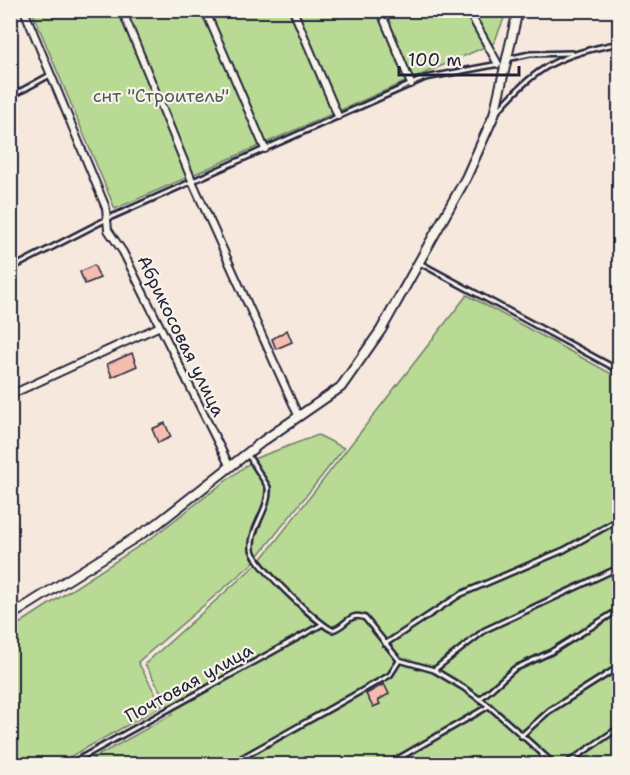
<svg xmlns="http://www.w3.org/2000/svg" width="630" height="775" font-family="'Shantell Sans',sans-serif">
<style>
.green{fill:#b8da94;stroke:#6d7e68;stroke-width:1.5}
.building{fill:#f6bcaf;stroke:#22223b;stroke-width:1.5}
.lines{fill:none;stroke-linecap:round;stroke-linejoin:round}
.service-casing{stroke:#22223b;stroke-width:8}
.minor-casing{stroke:#22223b;stroke-width:10}
.tertiary-casing{stroke:#22223b;stroke-width:12}
.service{stroke:#f7f3e8;stroke-width:3}
.minor{stroke:#f7f3e8;stroke-width:6}
.tertiary{stroke:#f7f3e8;stroke-width:8}
.labels{text-anchor:middle;stroke-width:4.5;stroke-linejoin:round;paint-order:stroke}
.park-label{font-size:18px;fill:#4f5956;stroke:#f7f3e8}
.street-label{font-size:18px;fill:#22223b;stroke:#f7f3e8}
</style>
<rect width="100%" height="100%" fill="#f7e8dd"/>
<filter id="ink" filterUnits="userSpaceOnUse"><feTurbulence type="fractalNoise" baseFrequency=".0167" numOctaves="2"/><feDisplacementMap in="SourceGraphic" scale="12" xChannelSelector="R" yChannelSelector="G"/><feConvolveMatrix kernelMatrix="1 2 1 2 8 2 1 2 1" color-interpolation-filters="sRGB"/></filter>
<g filter="url(#ink)">
<!-- green -->
<g class="green">
<polygon points="32,11 507,11 494,43 115,209"/>
<polygon points="467,295 619,378 619,764 83,764 173,714 145,664 261,560"/>
<polygon points="318,435 344,448 252,564 138,662 162,706 57,764 22,764 11,741 11,629 150,539 256,458"/>
</g>
<!-- building -->
<g class="building">
<polygon points="94,265 100,278 85,284 80,272"/>
<polygon points="287,330 292,342 276,349 272,339"/>
<polygon points="132,353 137,366 112,377 107,364"/>
<polygon points="165,423 171,437 158,443 152,429"/>
<polygon points="384,684 389,694 378,700 380,704 373,707 366,694"/>
</g>
<g class="lines">
<!-- service casing -->
<g class="service-casing">
<g id="service">
<polyline points="507,59 530,54 572,53"/>
<polyline points="10,97 50,75"/>
<path d="M497,112C538,64 560,55 620,43"/>
<polyline points="418,262 620,371"/>
<polyline points="10,269 107,219 425,78 499,64"/>
<path d="M248,455L268,487C270,510 250,527 252,549C253,563 317,623 332,630C346,627 349,611 365,618L399,660L434,670L464,688L489,706L554,764"/>
<polyline points="385,644 461,594 564,550 620,519"/>
<polyline points="434,670 485,630 620,567"/>
<polyline points="480,699 514,669 551,652 620,609"/>
<polyline points="521,736 549,711 620,666"/>
<polyline points="70,764 321,625"/>
<polyline points="231,764 390,675 399,661"/>
<polyline points="389,764 489,706"/>
<polyline points="542,764 542,754"/>
<polyline points="566,764 620,727"/>
</g>
</g>
<!-- minor casing -->
<g class="minor-casing">
<g id="minor">
<polyline points="24,10 106,208 108,230 123,252 230,467"/>
<polyline points="122,10 193,183 298,415"/>
<polyline points="205,10 265,149"/>
<polyline points="293,10 338,116"/>
<polyline points="380,10 411,84"/>
<polyline points="468,10 498,64"/>
<polyline points="10,395 158,327"/>
</g>
</g>
<!-- tertiary casing -->
<g class="tertiary-casing">
<polyline id="tertiary" points="10,616 157,524 263,441 341,387 381,330 466,178 494,115 518,10"/>
</g>
<!-- service -->
<use href="#service" class="service"/>
<!-- minor -->
<use href="#minor" class="minor"/>
<!-- tertiary -->
<use href="#tertiary" class="tertiary"/>
</g>
</g>
<g class="labels">
<!-- park labels -->
<g class="park-label">
<text x="161" y="102">снт "Строитель"</text>
</g>
<!-- street labels -->
<g class="street-label">
<text transform="translate(181 336) rotate(64)" y="6">Абрикосовая улица</text>
<text transform="translate(189 683) rotate(-29)" y="6">Почтовая улица</text>
</g>
</g>
<!-- margin -->
<rect width="630" height="775" fill="none" stroke="#f7f3e8" stroke-width="36"/>
<rect x="18" y="18" width="594" height="739" fill="none" stroke="#22223b" stroke-width="2" filter="url(#ink)"/>
<!-- scale -->
<path d="M399 66v9h120v-9" fill="none" stroke="#22223b" stroke-width="3"/>
<text x="408" y="66" font-size="18" fill="#22223b" stroke="#f7f3e8" stroke-width="4.5" paint-order="stroke">100 m</text>
</svg>
